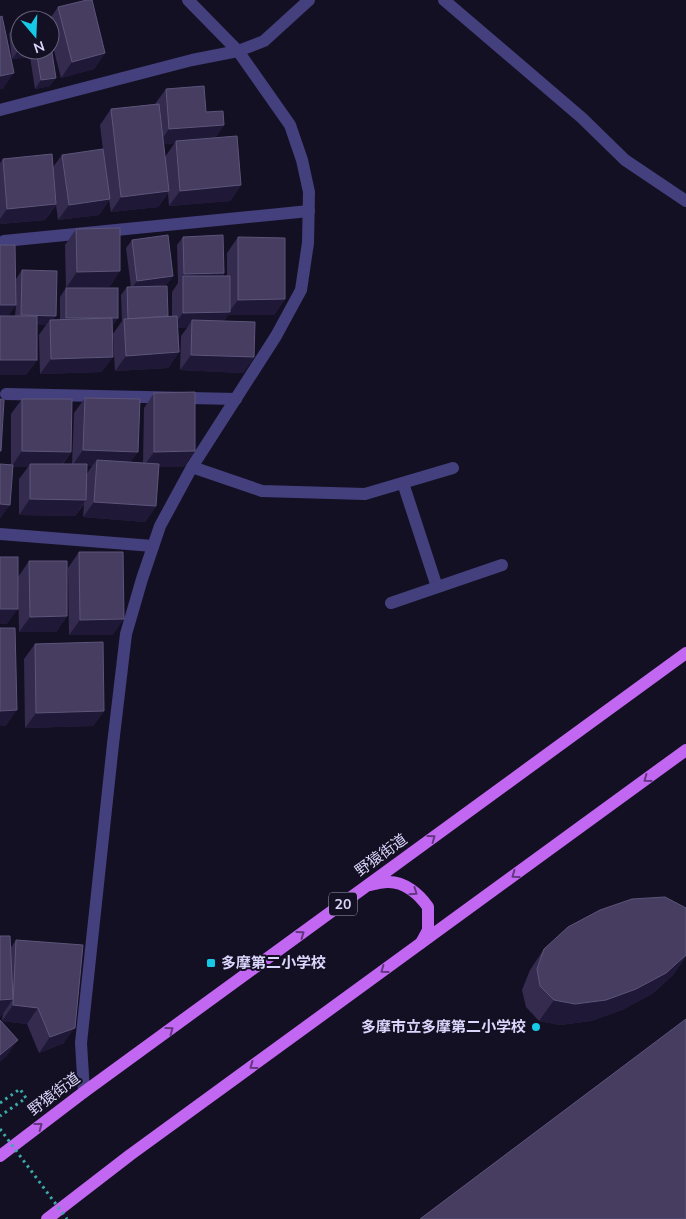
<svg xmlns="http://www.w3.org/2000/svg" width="686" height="1219" font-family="Mulish,'Noto Sans JP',sans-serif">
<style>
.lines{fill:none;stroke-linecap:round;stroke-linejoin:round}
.path{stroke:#3aaba8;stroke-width:3;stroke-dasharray:2.5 4;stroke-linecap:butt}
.service{stroke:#44407d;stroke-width:12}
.minor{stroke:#44407d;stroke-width:12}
.primary{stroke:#c267f1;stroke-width:12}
.path-bridge{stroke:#3aaba8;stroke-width:3;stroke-dasharray:2.5 4;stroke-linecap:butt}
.wall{fill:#342b4f;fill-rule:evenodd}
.shaded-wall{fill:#1f1836}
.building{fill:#463d61;stroke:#5d557a}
.oneway{stroke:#623780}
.poi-dot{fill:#16cae7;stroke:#141023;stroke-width:2}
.labels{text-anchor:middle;stroke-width:4;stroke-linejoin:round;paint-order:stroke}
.shield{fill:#141023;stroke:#9f9bba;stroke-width:1}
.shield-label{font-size:14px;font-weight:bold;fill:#dbd6fb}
.street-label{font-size:15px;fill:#dbd6fb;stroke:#141023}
.poi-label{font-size:15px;font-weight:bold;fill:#dbd6fb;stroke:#141023;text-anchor:start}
</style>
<rect width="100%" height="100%" fill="#141023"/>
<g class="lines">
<!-- path -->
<polyline class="path" points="0,1103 20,1089 26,1098 0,1116"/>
<!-- service -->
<g class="service">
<polyline points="444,0 582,118 625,160 686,201"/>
<polyline points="0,110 192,60 238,51"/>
<polyline points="0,534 153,546"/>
</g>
<!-- minor -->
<g class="minor">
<polyline points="238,51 264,41 309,0"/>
<polyline points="4,241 309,211"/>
<polyline points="6,394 236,399"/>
<polyline points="192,467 262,491 365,494 453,468"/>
<polyline points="403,483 437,587"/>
<polyline points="391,603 502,565"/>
<polyline points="84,1092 81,1043 113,744 126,634 142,579 160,526 192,467 276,336 301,290 308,243 309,192 302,160 290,125 238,51 188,0"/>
</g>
<!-- primary -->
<g class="primary">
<path d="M370,885C376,884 381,882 387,882C404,881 419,894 428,907V930L421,943"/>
<polyline points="0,1156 84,1092 686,653"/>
<polyline points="47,1219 130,1155 686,750"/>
</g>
<!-- path-bridge -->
<polyline class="path-bridge" points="0,1129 67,1219"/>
</g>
<!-- wall -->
<g class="wall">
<polygon points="58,7 105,53 94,69 61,78 50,35 50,20 49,20"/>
<polygon points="14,26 20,50 50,50 50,86 35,89 30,57 12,59 9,34"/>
<path d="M166,89L206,112L224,125L215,138L241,185L230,201L169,206L168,193L158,207L111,212L109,200L99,215L58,220L56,205L45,220L0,224V163L3,159L53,167L62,155L105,167L100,125L111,109L155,104ZM164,144H174L165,157Z"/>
<polygon points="76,229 110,287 66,288 65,245"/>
<polygon points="183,237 224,273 223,276 227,276 227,253 238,237 285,299 274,315 228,315 224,321 254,357 243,373 180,370 181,336 187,328 178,328 179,352 168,368 115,371 113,334 122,321 121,295 127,287 131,287 126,248 132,240 173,276 167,284 152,287 168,316 172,316 172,292 178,283 177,245"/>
<path d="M0,245L16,279L22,270L54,320H60V297L66,288L118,318L112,326L102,372L40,374L39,335L46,325L37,324V360L26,375H0ZM16,305L15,316H8Z"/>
<path d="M154,393L184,467H159L156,506L145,522L83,517L84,504L75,516L19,515V479L28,467H13L11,465V414L22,399L71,452L63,464H72L74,413L85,398L131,462L143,463L144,408ZM86,466H92L86,475Z"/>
<polygon points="79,552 113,635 69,635 68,568"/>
<polygon points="29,561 67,616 56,632 19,632 18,577"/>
<polygon points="35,644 104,711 93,726 25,728 24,659"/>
<polygon points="686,908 686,956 673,975 652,994 622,1010 591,1021 560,1025 539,1021 526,1007 522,990 530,970 544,949"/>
<polygon points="16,940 64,1043 39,1053 27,1024 2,1021 10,949"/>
</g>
<!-- shaded-wall -->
<g class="shaded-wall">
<polygon points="25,50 35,50 30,57 12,59 18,51"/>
<polygon points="105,53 94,69 61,78 72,62"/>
<polygon points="14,73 3,89 0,89 0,76"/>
<polygon points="56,78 50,86 35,89 41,80"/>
<polygon points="224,125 213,141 176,141 174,144 158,145 169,129"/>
<polygon points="241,185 230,201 169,206 180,191"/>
<polygon points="169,191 158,207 111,212 121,197"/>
<polygon points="110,199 99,215 58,220 69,205"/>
<polygon points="56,204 45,220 0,224 0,219 7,209"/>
<polygon points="120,271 110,287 66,288 77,272"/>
<polygon points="224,273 218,282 183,276 184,274"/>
<polygon points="173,276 167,284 131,289 137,281"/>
<polygon points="285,299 274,315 228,315 219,328 192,320 187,328 172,328 183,313 229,312 238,300"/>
<polygon points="0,305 16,305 5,321 0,321"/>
<polygon points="21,315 56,316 50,325 50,320 46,325 15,324"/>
<polygon points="66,318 118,318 112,326 60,326"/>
<polygon points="179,352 168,368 115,371 126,356"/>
<polygon points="191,355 254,357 243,373 180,370"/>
<polygon points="113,357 102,372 40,374 51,359"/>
<polygon points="0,360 37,360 26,375 0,375"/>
<polygon points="83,450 138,452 127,467 97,460 92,466 72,466"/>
<polygon points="22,451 71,452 60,467 30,464 28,467 11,467"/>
<polygon points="195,451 184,467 143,467 154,452"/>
<polygon points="30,499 86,500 75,516 19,515"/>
<polygon points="94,502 156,506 145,522 83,517"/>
<polygon points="0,504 10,505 0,519"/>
<polygon points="0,609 18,609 7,624 0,624"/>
<polygon points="67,616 56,632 19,632 30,617"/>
<polygon points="124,619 113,635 69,635 80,620"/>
<polygon points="17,710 6,726 0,726 0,711"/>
<polygon points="104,711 93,726 25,728 36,713"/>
<polygon points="686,955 673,975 652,994 622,1010 591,1021 560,1025 539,1021 554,1000"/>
<polygon points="13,999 0,1018 0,1000"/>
<polygon points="13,1005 38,1008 27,1024 2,1021"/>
<polygon points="75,1028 64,1043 39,1053 50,1037"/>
<polygon points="18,1040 7,1056 0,1062 0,1055"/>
</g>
<!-- building -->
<g class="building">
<polygon points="87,0 92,0 105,53 72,62 58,7"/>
<polygon points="2,16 14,73 0,76 0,17"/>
<polygon points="20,25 20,50 25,50 18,51 14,26"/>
<polygon points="50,40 56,78 41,80 36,50 50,50"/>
<polygon points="204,86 206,112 223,111 224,125 169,129 166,89"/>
<polygon points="159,104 169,191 121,197 111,109"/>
<polygon points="237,136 241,185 180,191 176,141"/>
<polygon points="103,149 110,199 69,205 62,155"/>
<polygon points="52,154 56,204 7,209 3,159"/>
<polygon points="120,228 120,271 77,272 76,229"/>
<polygon points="168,235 173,276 137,281 132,240"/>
<polygon points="223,235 224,273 184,274 183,237"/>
<polygon points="238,237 285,238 285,299 238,300"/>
<polygon points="0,245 15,245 16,305 0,305"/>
<polygon points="22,270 57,271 56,316 21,315"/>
<polygon points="183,276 230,276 230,312 183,313"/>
<polygon points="167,286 168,316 128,319 127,287"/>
<rect x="66" y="288" width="52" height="30"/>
<rect x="0" y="316" width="37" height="44"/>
<polygon points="177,316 179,352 126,356 124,319"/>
<polygon points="112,318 113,357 51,359 50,320"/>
<polygon points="192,320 255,322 254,357 191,355"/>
<polygon points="195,392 195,451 154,452 154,393"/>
<polygon points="85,398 140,399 138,452 83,450"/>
<polygon points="0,399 4,400 1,451 0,451"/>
<polygon points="22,399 72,399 71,452 22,451"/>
<polygon points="97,460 159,464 156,506 94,502"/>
<polygon points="0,464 13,465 10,505 0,504"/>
<polygon points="30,464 87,464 86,500 30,499"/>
<polygon points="79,552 123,552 124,619 80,620"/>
<rect x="0" y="557" width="18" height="52"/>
<polygon points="29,561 67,561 67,616 30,617"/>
<polygon points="0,628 15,628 17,710 0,711"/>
<polygon points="103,642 104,711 36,713 35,644"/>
<polygon points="665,897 686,908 686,955 666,973 636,989 606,1000 575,1004 554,1000 540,986 537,969 544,949 568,927 600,910 632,899"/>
<polygon points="0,936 10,936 13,999 0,1000"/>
<polygon points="16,940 83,945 75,1028 50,1037 38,1008 13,1005"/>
<polygon points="686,1019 686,1219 420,1219"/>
<polygon points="0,1020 18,1040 0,1055"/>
</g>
<!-- one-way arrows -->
<defs><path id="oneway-chevron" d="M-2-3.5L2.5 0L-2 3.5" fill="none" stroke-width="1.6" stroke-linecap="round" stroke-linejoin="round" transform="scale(1.25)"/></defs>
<g class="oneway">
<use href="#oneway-chevron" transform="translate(647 779) rotate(144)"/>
<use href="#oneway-chevron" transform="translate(432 838) rotate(-36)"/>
<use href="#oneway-chevron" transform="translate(515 875) rotate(144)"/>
<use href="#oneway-chevron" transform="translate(414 892) rotate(35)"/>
<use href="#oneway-chevron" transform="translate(301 934) rotate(-36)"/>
<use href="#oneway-chevron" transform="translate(384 970) rotate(144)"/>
<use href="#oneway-chevron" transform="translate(170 1030) rotate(-36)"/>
<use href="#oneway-chevron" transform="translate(253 1066) rotate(144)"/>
<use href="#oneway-chevron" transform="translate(39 1126) rotate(-37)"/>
</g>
<!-- markers -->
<g class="poi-dot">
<rect x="206" y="958" width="10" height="10" rx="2.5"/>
<circle cx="536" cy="1027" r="5"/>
</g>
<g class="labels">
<!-- shield labels -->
<rect class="shield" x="329" y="892.5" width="28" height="23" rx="4"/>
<g class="shield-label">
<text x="343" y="909">20</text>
</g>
<!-- street labels -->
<g class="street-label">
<text transform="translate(381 855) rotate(-36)" y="5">野猿街道</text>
<text transform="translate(54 1094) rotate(-37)" y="5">野猿街道</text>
</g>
<!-- poi labels -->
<g class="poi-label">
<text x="221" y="968">多摩第二小学校</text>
<text x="526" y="1032" text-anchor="end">多摩市立多摩第二小学校</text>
</g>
</g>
<!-- north arrow -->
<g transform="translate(35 35) rotate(161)"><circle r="24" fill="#141023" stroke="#645f79"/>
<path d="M0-4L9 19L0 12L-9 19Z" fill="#16cae7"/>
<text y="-8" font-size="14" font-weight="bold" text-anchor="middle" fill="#dbd6fb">N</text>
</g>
</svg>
